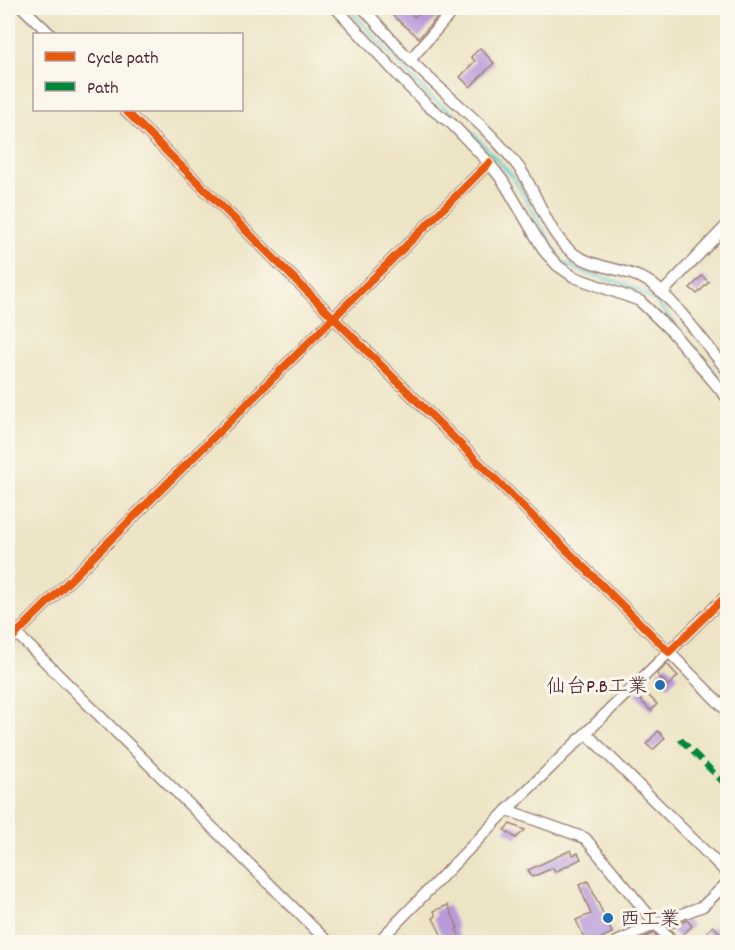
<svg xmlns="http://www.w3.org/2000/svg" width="735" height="950" font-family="Dekko,'Klee One',sans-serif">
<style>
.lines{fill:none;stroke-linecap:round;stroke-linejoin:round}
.stream{stroke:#5dcad0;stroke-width:3}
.building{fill:#b798d9}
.street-casing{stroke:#9c8278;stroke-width:13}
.street{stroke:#fff;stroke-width:10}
.quiet{stroke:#00873e;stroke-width:6;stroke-dasharray:12 6;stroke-linecap:butt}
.cycleway-casing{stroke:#fbf7ec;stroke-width:11}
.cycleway{stroke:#e8590c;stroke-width:8}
.poi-dot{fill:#1f6fb2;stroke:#fbf7ec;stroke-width:2}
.labels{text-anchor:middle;stroke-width:6;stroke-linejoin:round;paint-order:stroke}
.poi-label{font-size:20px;fill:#4a1f2b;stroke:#fbf7ec;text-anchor:end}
</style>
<rect width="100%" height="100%" fill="#fbf7ec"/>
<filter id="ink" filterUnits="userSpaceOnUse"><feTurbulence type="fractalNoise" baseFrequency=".0167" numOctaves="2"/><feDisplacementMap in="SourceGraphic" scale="12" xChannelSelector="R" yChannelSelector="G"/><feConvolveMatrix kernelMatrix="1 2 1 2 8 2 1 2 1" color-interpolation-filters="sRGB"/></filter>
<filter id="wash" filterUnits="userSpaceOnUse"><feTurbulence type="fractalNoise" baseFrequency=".008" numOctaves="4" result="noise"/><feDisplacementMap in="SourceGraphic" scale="24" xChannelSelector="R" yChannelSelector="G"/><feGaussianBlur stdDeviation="1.35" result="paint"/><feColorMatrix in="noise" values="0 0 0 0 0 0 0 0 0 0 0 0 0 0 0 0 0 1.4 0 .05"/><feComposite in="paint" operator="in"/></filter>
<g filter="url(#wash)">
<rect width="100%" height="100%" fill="#ede4c5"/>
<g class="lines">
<!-- stream -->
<polyline class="stream" points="348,8 429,96 457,117 513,177 562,262 584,272 628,285 656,301 728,389"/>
</g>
<g id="blocks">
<!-- building -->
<g class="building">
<polygon points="384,8 402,8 415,17 423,8 440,8 436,12 439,15 419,38"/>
<polygon points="480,48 494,63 470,87 460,77 475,61 471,57"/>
<polygon points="702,276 709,282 697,294 690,288"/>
<polygon points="667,664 678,676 668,686 657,674"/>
<polygon points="642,689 657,704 651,711 636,695"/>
<polygon points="658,731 665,738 653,750 646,744"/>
<polygon points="510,824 525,830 516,838 504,830"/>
<polygon points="571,850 573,855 578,853 581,859 555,872 553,868 532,877 528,870"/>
<polygon points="588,881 612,933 601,938 603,942 586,942 576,920 591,914 579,885"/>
<polygon points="448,905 458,928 456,929 462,942 445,942 433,918 436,916 434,911"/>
<polygon points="687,920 692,926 678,939 670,929"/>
<polygon points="713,926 724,937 728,942 712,942 705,934"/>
<polygon points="654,933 662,942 638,942 642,939"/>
</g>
</g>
</g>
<g filter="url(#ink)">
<use href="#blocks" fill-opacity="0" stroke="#9c8278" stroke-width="1.5"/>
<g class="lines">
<!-- street casing -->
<g class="street-casing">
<g id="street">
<polyline points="23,8 50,34"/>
<polyline points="336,8 409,87 429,107 452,124 489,163 503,181 545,252 558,266 574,277 640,301 673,333 728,399"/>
<polyline points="363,8 410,60 455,8"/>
<path d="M410,60C446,96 489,127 520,169C538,194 547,234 573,253C593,268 624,268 646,280C670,293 708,348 728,371"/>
<polyline points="125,110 669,652 728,594"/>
<polyline points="662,293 728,224"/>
<polyline points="8,625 328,942"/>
<polyline points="8,642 489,163"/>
<polyline points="586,733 728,874"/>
<polyline points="507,810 585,838 671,942"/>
<polyline points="378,942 507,810 669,652 728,712"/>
<polyline points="617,942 656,924 703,906 728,882"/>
</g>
</g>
<!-- street -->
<use href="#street" class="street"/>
<!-- quiet -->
<polyline class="quiet" points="680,739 728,787"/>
<!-- cycleway casing -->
<g class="cycleway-casing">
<g id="cycleway">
<polyline points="125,110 669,652 728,594"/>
<polyline points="8,642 489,163"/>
</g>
</g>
<!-- cycleway -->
<use href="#cycleway" class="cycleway"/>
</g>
</g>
<!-- markers -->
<g class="poi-dot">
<circle cx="660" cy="685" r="6"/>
<circle cx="608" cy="918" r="6"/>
</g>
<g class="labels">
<!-- poi labels -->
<g class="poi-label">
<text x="648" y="692">仙台P.B工業</text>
<text x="620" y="925" text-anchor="start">西工業</text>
</g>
</g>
<!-- margin -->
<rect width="735" height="950" fill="none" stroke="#fbf7ec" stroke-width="30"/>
<!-- legend -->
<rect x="33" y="33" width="210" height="78" fill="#fbf7ec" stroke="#b4a19f" stroke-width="1.5"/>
<rect x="45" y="52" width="30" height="9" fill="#e8590c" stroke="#b4a19f" stroke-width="1.5"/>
<text x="87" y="63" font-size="18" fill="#4a1f2b">Cycle path</text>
<rect x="45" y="82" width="30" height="9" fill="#00873e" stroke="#b4a19f" stroke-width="1.5"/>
<text x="87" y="93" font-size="18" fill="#4a1f2b">Path</text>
</svg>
